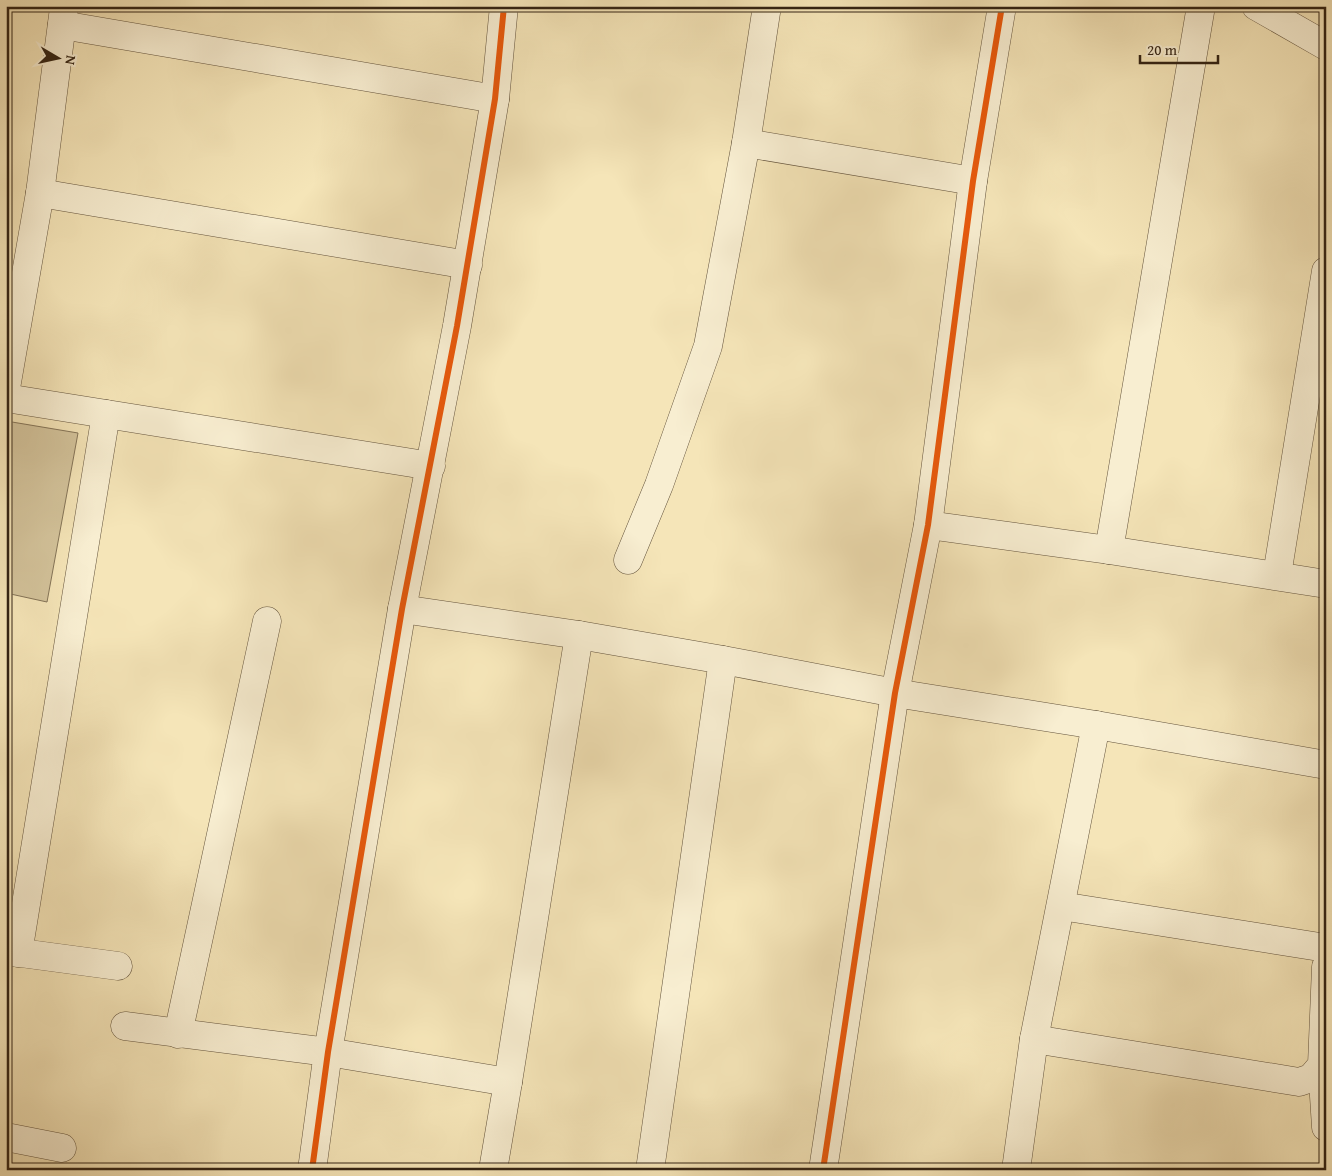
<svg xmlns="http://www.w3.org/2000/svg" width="1332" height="1176" font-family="'Gentium Book Plus',serif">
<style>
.green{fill:#d4c49c;stroke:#847458}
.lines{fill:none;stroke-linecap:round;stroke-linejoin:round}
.minor-casing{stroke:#64543d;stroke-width:29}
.minor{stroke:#f8eed1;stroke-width:28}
.cycleway-casing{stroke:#f8eed1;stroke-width:9}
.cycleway{stroke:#e8590c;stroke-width:6}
</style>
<rect width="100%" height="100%" fill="#f5e5b8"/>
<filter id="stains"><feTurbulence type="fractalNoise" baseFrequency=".004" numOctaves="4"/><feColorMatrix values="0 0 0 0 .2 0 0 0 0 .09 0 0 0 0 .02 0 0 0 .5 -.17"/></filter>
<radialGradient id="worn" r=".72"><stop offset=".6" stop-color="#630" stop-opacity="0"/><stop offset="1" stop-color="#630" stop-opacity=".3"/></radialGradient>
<!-- green -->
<polygon class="green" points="6,421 78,433 47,602 6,593"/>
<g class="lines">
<!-- minor casing -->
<g class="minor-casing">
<g id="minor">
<polyline points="1256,6 1326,46"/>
<polyline points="62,25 495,99"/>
<polyline points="746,143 973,181"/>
<polyline points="40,193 468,265"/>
<polyline points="6,388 40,193 64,8"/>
<polyline points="6,398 431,466"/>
<polyline points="928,525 1109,550 1326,584"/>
<polyline points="1109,550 1201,6"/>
<polyline points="628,560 659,485 708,346 746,143 767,6"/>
<polyline points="1277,575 1326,271"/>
<polyline points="402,609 579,635 723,660 895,693 1096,725 1326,765"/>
<polyline points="1061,906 1326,948"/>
<polyline points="6,951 118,966"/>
<polyline points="18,953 106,414"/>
<polyline points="125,1026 328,1052 508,1082"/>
<polyline points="178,1034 267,621"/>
<polyline points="1034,1039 1299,1082 1311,1078 1322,1065 1326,967"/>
<polyline points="1322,1065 1326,1127"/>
<polyline points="6,1137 62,1148"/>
<polyline points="312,1170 328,1052 402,609 457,326 495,99 504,6"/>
<polyline points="493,1170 508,1082 579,635"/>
<polyline points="650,1170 723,660"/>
<polyline points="823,1170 895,693 928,525 973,181 1002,6"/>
<polyline points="1016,1170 1034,1039 1096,725"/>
</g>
</g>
<!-- minor -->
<use href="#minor" class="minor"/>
<!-- cycleway casing -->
<g class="cycleway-casing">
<g id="cycleway">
<polyline points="312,1170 328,1052 402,609 457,326 495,99 504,6"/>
<polyline points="823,1170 895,693 928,525 973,181 1002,6"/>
</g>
</g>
<!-- cycleway -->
<use href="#cycleway" class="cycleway"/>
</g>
<!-- margin -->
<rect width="1332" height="1176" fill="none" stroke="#f5e5b8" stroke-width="25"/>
<rect x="8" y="8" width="1317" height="1161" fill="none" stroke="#342414" stroke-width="2.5"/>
<rect x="12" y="12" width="1307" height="1151" fill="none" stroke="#342414"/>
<!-- north arrow -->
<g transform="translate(58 58) rotate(99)" stroke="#f8eed1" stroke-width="4" paint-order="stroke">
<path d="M0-4L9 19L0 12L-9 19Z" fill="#342414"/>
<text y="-8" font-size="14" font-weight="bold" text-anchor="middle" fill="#342414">N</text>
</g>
<!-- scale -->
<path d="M1140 55v8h78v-8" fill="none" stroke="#342414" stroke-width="2.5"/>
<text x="1147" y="55" font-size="15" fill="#342414" stroke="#f8eed1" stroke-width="4" paint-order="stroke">20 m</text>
<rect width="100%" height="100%" filter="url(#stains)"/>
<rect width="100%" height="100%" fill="url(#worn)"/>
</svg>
